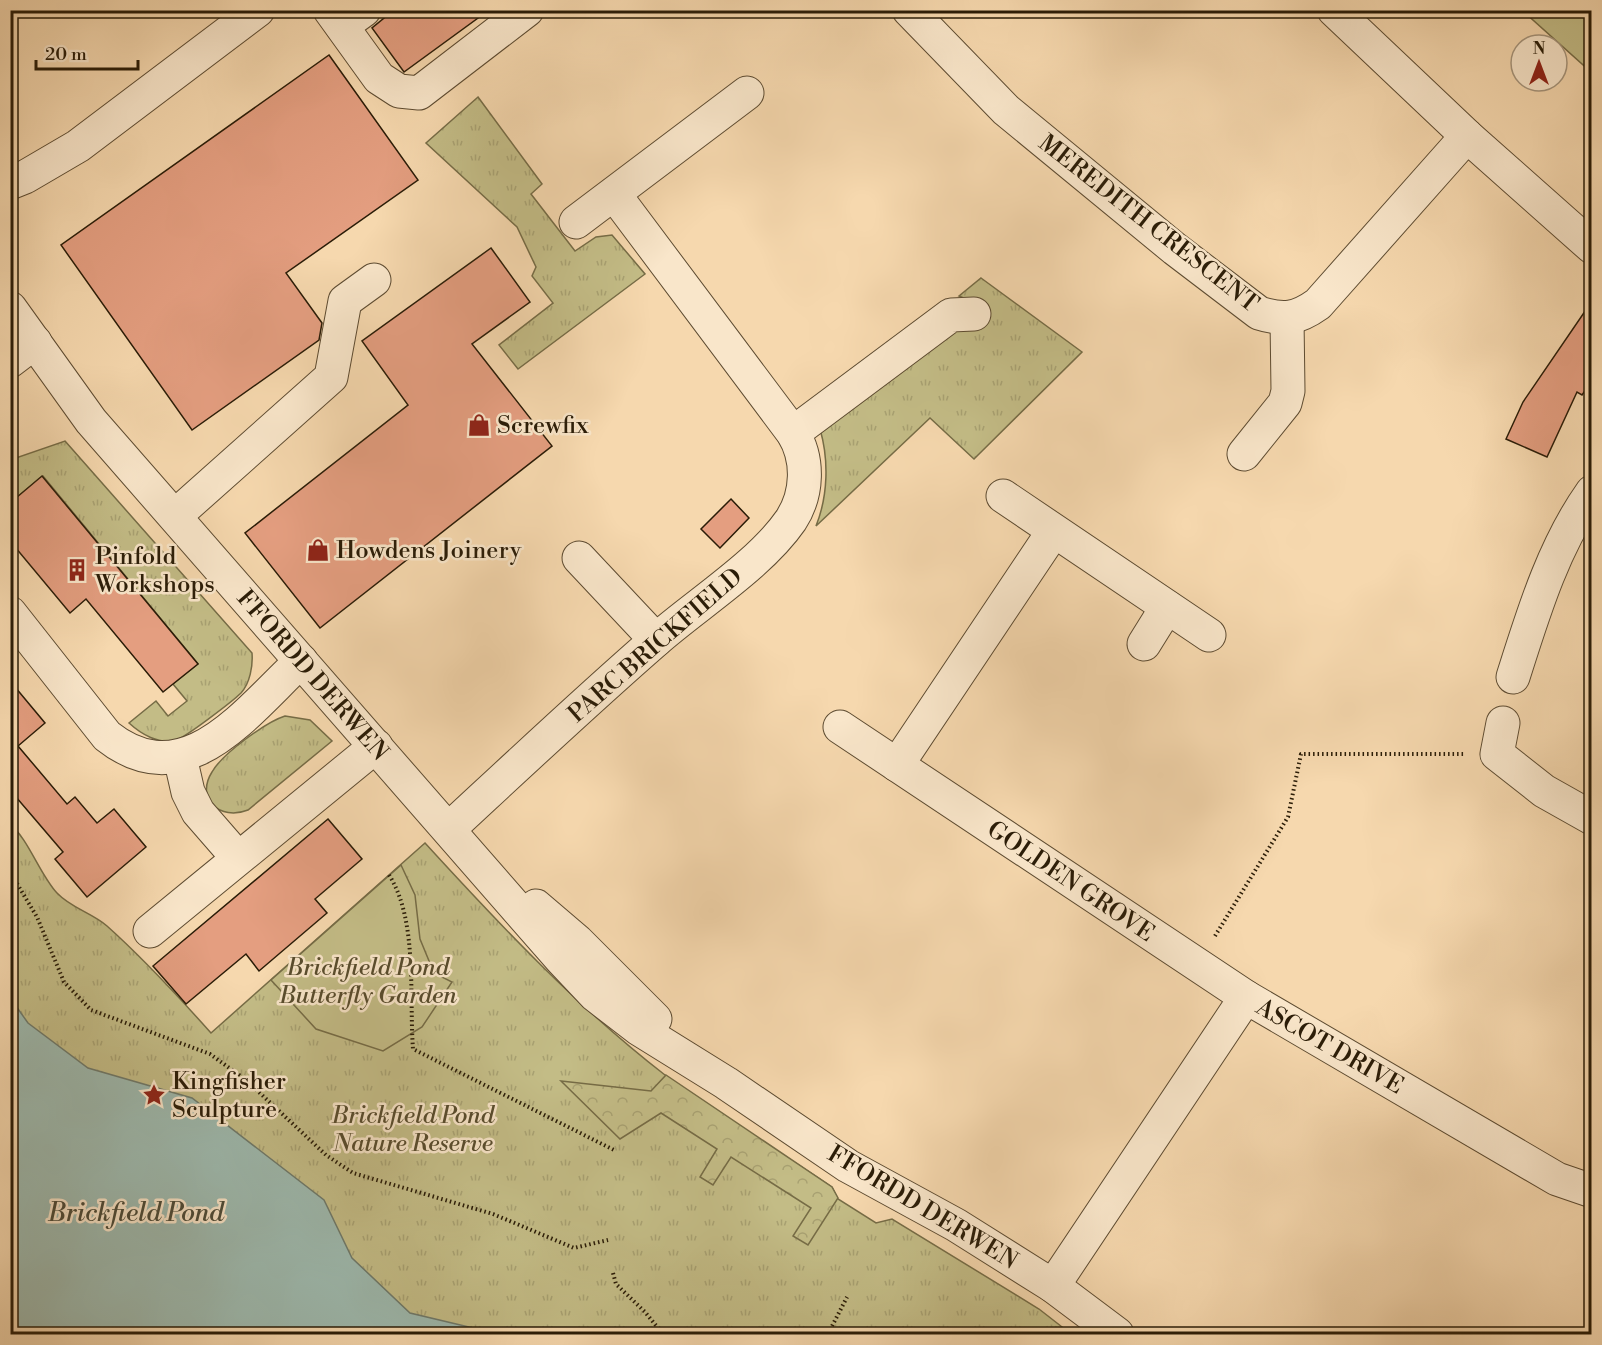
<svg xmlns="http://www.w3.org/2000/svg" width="1602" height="1345" font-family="'Libre Bodoni',serif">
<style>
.grass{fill:url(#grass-tufts);stroke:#766c46;stroke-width:1.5}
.forest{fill:url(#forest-crowns);stroke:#766c46;stroke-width:1.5}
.park{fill:#c3bc86;stroke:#766c46;stroke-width:1.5}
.water{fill:#9db9ae;stroke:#6f7a6b;stroke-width:1.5}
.building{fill:#e49e80;stroke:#2a1c07;stroke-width:1.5}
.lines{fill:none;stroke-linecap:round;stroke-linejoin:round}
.minor-casing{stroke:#5d4b31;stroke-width:35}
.path{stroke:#2a1c07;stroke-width:4;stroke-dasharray:1.5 3;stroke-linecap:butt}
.minor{stroke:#f9e6ca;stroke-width:33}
.labels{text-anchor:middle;stroke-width:5;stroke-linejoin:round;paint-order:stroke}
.street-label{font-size:24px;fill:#2a1c07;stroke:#f9e6ca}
.poi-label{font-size:24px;fill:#2a1c07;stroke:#f9e6ca;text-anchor:start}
.park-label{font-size:24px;font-style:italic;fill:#584c2d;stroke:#f9e6ca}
.water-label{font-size:26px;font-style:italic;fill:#4c4b39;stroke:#f9e6ca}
</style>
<defs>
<pattern id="grass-tufts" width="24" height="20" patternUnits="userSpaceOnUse" patternTransform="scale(1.5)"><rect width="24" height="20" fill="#c3bc86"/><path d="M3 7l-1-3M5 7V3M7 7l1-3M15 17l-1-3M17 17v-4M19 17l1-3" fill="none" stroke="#a8a172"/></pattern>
<pattern id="forest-crowns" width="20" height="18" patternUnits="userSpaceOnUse" patternTransform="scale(1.5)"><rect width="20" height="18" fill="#c3bc86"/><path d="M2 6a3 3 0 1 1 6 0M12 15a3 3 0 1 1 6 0" fill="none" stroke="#a8a172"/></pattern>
</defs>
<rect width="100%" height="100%" fill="#f6d8ae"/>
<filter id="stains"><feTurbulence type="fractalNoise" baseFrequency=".00333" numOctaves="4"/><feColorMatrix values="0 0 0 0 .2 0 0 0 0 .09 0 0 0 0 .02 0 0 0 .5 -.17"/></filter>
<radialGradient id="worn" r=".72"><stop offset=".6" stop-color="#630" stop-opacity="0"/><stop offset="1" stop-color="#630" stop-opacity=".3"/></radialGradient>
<!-- grass -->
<g class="grass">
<polygon points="478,97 542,184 531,194 575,251 596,237 612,235 645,274 518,369 499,345 553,303 532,276 536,267 517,227 426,143"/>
<path d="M981,278L1082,352L974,459L930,418L816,526C828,496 829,460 820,429L982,306L959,296Z"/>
<path d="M65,441L252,653C253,666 250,683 241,693C234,700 185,738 176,740C159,745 141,734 129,723L156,701L168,716L187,701L173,684L198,664L43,476L16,498L11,492L10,460Z"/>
<path d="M285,716L310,720L332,741L248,810C220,821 195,799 212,772C222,754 266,722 285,716Z"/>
<path d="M10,825C27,836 40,875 57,893C71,908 92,913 107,926C144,959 178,996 211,1033L425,843C500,925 577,1007 665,1075C718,1115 777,1150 832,1187L838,1199L876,1223L892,1219L1039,1309L1071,1334H11Z"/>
</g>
<!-- forest -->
<polygon class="forest" points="666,1075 832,1187 838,1198 808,1245 793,1236 811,1208 731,1157 713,1185 700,1177 717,1149 661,1113 620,1139 561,1081 651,1091"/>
<!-- park -->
<g class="park">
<polygon points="1523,11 1591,11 1591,72"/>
<polygon points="401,865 415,895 420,939 434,973 452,982 422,1027 383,1051 316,1029 271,980"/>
</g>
<!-- water -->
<polygon class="water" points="11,999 28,1023 88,1068 192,1098 324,1200 352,1258 410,1313 494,1333 554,1334 110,1334 91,1332 83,1334 11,1334"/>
<!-- building -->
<g class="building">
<polygon points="394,10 489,10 404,72 372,28"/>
<polygon points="329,55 418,180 286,273 322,323 319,340 192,430 61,245"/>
<polygon points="491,248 530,302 472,344 552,446 320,628 245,533 408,405 362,341"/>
<polygon points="1592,301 1592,381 1582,395 1577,392 1547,457 1506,439 1523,402"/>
<polygon points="42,476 198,664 163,692 86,599 70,613 10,541 10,503"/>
<polygon points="731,499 749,518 720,548 701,529"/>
<polygon points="10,681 45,723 18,746 67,804 75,797 97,823 114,809 146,847 87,897 55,859 63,852 10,790"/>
<polygon points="328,819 362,859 315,899 327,913 259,971 246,954 186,1004 153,966"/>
</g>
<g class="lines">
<!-- minor casing -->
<g class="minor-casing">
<g id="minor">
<polyline points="330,10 379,78 399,91 419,93 527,10"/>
<path d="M909,10L1006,110L1175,249L1259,313C1284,321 1297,319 1318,304L1467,136"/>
<polyline points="1334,10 1467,136 1592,247"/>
<polyline points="342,26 364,10"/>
<polyline points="10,183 25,177 78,146 258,10"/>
<polyline points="576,222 747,93"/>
<polyline points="10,308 91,421 561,959 595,995 639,1029 726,1083 848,1166 956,1225 1053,1286 1117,1334"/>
<polyline points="10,361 35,342"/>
<polyline points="793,433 951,315 974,314"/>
<polyline points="1244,454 1285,403 1288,391 1287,319"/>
<polyline points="1003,496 1209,635"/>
<polyline points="175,516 331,377 345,301 374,280"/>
<polyline points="579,558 656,640"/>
<path d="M10,613L107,736C185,798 246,712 301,661"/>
<polyline points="1144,644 1167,607"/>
<path d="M1513,677C1533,614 1553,547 1592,492"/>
<polyline points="1503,723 1497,754 1544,791 1592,818"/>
<polyline points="840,727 1246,997"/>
<polyline points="180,757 188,792 198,812 238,858"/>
<polyline points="897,765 1053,532"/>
<path d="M449,829C517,766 585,702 655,641C697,604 760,565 791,520C808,494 809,459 793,433L614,194"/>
<polyline points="536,906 577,941 655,1019"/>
<polyline points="150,931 376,746"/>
<polyline points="1053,1286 1246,997 1557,1179 1592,1191"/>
</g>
</g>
<!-- path -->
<g class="path">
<polyline points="10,872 37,917 64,982 91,1010 210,1054 246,1080 326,1155 353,1173 493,1214 574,1248 608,1240"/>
<path d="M389,875C418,920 409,996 413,1049L614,1150"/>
<polyline points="1215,936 1288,817 1301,754 1465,754"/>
<polyline points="613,1273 616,1284 645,1312 663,1334"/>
<polyline points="828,1334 847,1297"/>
</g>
<!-- minor -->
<use href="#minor" class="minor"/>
</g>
<!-- icons -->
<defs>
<g id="shop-bare" transform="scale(1.8)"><path d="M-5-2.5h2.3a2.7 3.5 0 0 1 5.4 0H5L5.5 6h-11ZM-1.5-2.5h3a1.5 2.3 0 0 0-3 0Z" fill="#8f2418" stroke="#f9e6ca" stroke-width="2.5" paint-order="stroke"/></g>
<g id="building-bare" transform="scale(1.8)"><path d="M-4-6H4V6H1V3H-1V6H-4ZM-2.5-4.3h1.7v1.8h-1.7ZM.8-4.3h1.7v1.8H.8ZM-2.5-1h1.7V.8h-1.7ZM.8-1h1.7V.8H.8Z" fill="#8f2418" stroke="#f9e6ca" stroke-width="2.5" paint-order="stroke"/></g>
<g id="sight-bare" transform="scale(1.8)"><path d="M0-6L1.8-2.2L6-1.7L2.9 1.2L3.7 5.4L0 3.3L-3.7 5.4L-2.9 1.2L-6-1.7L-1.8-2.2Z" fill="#8f2418" stroke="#f9e6ca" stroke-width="2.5" paint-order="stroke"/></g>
</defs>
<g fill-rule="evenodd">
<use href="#shop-bare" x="479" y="425"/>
<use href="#shop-bare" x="318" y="550"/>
<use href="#building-bare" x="77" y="570"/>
<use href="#sight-bare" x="154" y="1095"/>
</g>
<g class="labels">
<!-- street labels -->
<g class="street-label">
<text transform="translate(1149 223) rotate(38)" y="8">MEREDITH CRESCENT</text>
<text transform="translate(655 645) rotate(-41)" y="8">PARC BRICKFIELD</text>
<text transform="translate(313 675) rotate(49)" y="8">FFORDD DERWEN</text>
<text transform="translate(1071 881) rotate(34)" y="8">GOLDEN GROVE</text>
<text transform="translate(1330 1046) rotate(30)" y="8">ASCOT DRIVE</text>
<text transform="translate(923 1207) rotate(31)" y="8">FFORDD DERWEN</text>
</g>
<!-- poi labels -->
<g class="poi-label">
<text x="497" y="433">Screwfix</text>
<text x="336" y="558">Howdens Joinery</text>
<text x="95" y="564">Pinfold<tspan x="95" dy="28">Workshops</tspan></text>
<text x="172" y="1089">Kingfisher<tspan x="172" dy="28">Sculpture</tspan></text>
</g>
<!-- park labels -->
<g class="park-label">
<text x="368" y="975">Brickfield Pond<tspan x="368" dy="28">Butterfly Garden</tspan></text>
<text x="413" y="1123">Brickfield Pond<tspan x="413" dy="28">Nature Reserve</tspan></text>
</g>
<!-- water labels -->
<g class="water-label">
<text x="136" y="1221">Brickfield Pond</text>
</g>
</g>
<!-- margin -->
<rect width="1602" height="1345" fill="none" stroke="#f6d8ae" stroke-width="36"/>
<rect x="12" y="12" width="1578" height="1321" fill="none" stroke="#2a1c07" stroke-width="3"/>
<rect x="18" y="18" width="1566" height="1309" fill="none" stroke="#2a1c07" stroke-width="1.5"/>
<!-- north arrow -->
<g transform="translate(1539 63)"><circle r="28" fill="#f9e6ca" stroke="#a6957c" stroke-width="1.5"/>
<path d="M0-4.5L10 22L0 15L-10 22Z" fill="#8f2418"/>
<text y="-9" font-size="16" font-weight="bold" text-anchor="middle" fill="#2a1c07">N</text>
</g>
<!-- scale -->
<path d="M36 60v9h102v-9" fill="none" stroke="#2a1c07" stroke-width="3"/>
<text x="45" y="60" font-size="18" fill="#2a1c07" stroke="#f9e6ca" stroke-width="4.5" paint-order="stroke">20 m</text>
<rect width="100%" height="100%" filter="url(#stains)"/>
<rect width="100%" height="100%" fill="url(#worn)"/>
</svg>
